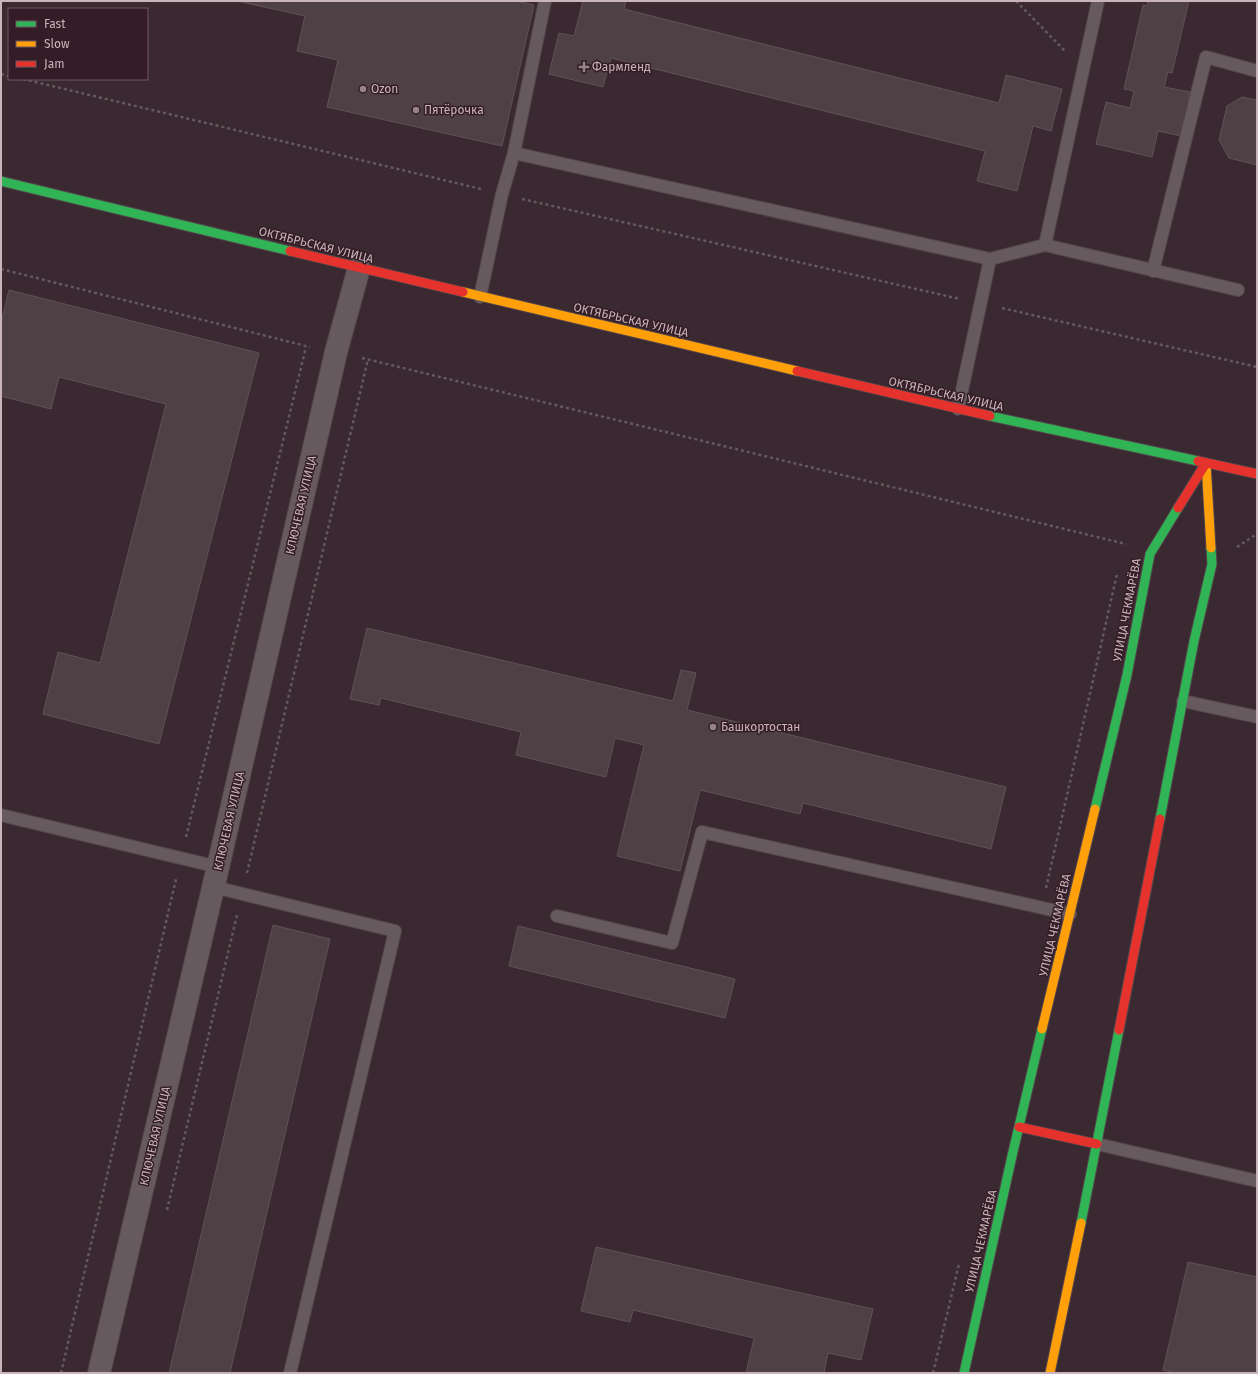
<svg xmlns="http://www.w3.org/2000/svg" width="1258" height="1374" font-family="'Fira Sans',sans-serif">
<style>
.building{fill:#4e4045;stroke:#615158}
.lines{fill:none;stroke-linecap:round;stroke-linejoin:round}
.lane-casing{stroke:#53464b;stroke-width:14}
.street-casing{stroke:#53464b;stroke-width:24}
.fast-casing{stroke:#53464b;stroke-width:11}
.slow-casing{stroke:#53464b;stroke-width:11}
.jam-casing{stroke:#53464b;stroke-width:11}
.path{stroke:#64595e;stroke-width:2.5;stroke-dasharray:3 3;stroke-linecap:butt}
.lane{stroke:#675a5f;stroke-width:12}
.street{stroke:#675a5f;stroke-width:22}
.fast{stroke:#30b455;stroke-width:9}
.slow{stroke:#ff9f0a;stroke-width:9}
.jam{stroke:#e5322d;stroke-width:9}
.poi-dot{fill:#98838b;stroke:#341d26;stroke-width:1.5}
.labels{text-anchor:middle;stroke-width:3;stroke-linejoin:round;paint-order:stroke}
.poi-label{font-size:12px;fill:#cab4bc;stroke:#341d26;text-anchor:start}
.street-label{font-size:12px;fill:#cab4bc;stroke:#341d26}
</style>
<rect width="100%" height="100%" fill="#3a2930"/>
<!-- building -->
<g class="building">
<polygon points="237,1 517,1 534,5 502,146 327,107 338,60 297,51 305,16"/>
<polygon points="583,1 626,1 624,9 999,103 1006,75 1062,89 1051,131 1033,126 1017,191 977,181 985,151 611,58 603,87 549,74 559,33 574,36"/>
<polygon points="1148,1 1189,1 1172,73 1168,72 1164,87 1190,92 1181,136 1158,131 1152,157 1096,144 1106,102 1130,108 1134,91 1124,89 1143,5 1147,6"/>
<polygon points="1242,97 1257,100 1257,165 1229,158 1219,140 1227,106"/>
<polygon points="9,290 259,353 159,744 43,714 58,652 100,663 166,404 59,377 51,409 1,396 1,323"/>
<polygon points="367,628 673,701 681,670 696,673 687,710 1006,787 991,849 803,803 800,814 700,790 680,871 617,856 644,745 615,738 606,777 516,755 521,732 381,698 379,705 350,699"/>
<polygon points="273,925 330,939 230,1373 169,1373"/>
<polygon points="518,926 735,979 725,1018 509,966"/>
<polygon points="596,1247 873,1309 861,1360 828,1353 824,1373 746,1373 754,1338 633,1310 630,1322 581,1311"/>
<polygon points="1188,1262 1257,1277 1257,1373 1177,1373 1163,1370"/>
</g>
<g class="lines">
<!-- lane casing -->
<g class="lane-casing">
<g id="lane">
<polyline points="514,153 990,259 1045,245 1238,290"/>
<polyline points="1045,245 1098,1"/>
<polyline points="1153,271 1206,57 1257,71"/>
<polyline points="480,297 502,194 514,153 545,1"/>
<polyline points="958,409 990,259"/>
<polyline points="1183,701 1257,717"/>
<polyline points="1,815 218,867"/>
<polyline points="214,887 395,931 290,1373"/>
<polyline points="557,916 672,943 702,832 1070,914"/>
<polyline points="1097,1144 1257,1181"/>
</g>
</g>
<!-- street casing -->
<g class="street-casing">
<polyline id="street" points="99,1373 218,867 336,352 359,268"/>
</g>
<!-- fast casing -->
<g class="fast-casing">
<g id="fast">
<polyline points="1,181 290,251"/>
<polyline points="990,416 1198,461"/>
<polyline points="1095,809 1127,675 1150,554 1178,508"/>
<polyline points="1160,819 1194,641 1212,564 1211,548"/>
<polyline points="1081,1223 1119,1030"/>
<polyline points="964,1373 1012,1156 1042,1029"/>
</g>
</g>
<!-- slow casing -->
<g class="slow-casing">
<g id="slow">
<polyline points="463,292 797,371"/>
<polyline points="1206,463 1211,548"/>
<polyline points="1042,1029 1095,809"/>
<polyline points="1050,1373 1081,1223"/>
</g>
</g>
<!-- jam casing -->
<g class="jam-casing">
<g id="jam">
<polyline points="290,251 463,292"/>
<polyline points="797,371 990,416"/>
<polyline points="1198,461 1257,474"/>
<polyline points="1178,508 1206,463"/>
<polyline points="1119,1030 1160,819"/>
<polyline points="1019,1127 1097,1144"/>
</g>
</g>
<!-- path -->
<g class="path">
<polyline points="1016,1 1065,51"/>
<polyline points="1,74 9,76"/>
<polyline points="23,79 481,189"/>
<polyline points="522,199 960,299"/>
<polyline points="1,269 310,347"/>
<polyline points="1002,308 1257,367"/>
<polyline points="362,358 1126,544"/>
<polyline points="1237,547 1257,534"/>
<polyline points="186,837 306,347"/>
<polyline points="247,873 368,359"/>
<polyline points="1046,888 1117,574"/>
<polyline points="167,1210 237,915"/>
<polyline points="61,1373 176,879"/>
<polyline points="933,1373 959,1264"/>
</g>
<!-- lane -->
<use href="#lane" class="lane"/>
<!-- street -->
<use href="#street" class="street"/>
<!-- fast -->
<use href="#fast" class="fast"/>
<!-- slow -->
<use href="#slow" class="slow"/>
<!-- jam -->
<use href="#jam" class="jam"/>
</g>
<!-- markers -->
<g class="poi-dot">
<path d="M582 61h4v4h4v4h-4v4h-4v-4h-4v-4h4z"/>
<circle cx="363" cy="89" r="4"/>
<circle cx="416" cy="110" r="4"/>
<circle cx="713" cy="727" r="4"/>
</g>
<g class="labels">
<!-- poi labels -->
<g class="poi-label">
<text x="592" y="71">Фармленд</text>
<text x="371" y="93">Ozon</text>
<text x="424" y="114">Пятёрочка</text>
<text x="721" y="731">Башкортостан</text>
</g>
<!-- street labels -->
<g class="street-label">
<text transform="translate(316 245) rotate(14)" y="4">ОКТЯБРЬСКАЯ УЛИЦА</text>
<text transform="translate(631 320) rotate(13)" y="4">ОКТЯБРЬСКАЯ УЛИЦА</text>
<text transform="translate(946 394) rotate(13)" y="4">ОКТЯБРЬСКАЯ УЛИЦА</text>
<text transform="translate(301 505) rotate(-77)" y="4">КЛЮЧЕВАЯ УЛИЦА</text>
<text transform="translate(1127 610) rotate(-79)" y="4">УЛИЦА ЧЕКМАРЁВА</text>
<text transform="translate(229 821) rotate(-77)" y="4">КЛЮЧЕВАЯ УЛИЦА</text>
<text transform="translate(1055 925) rotate(-77)" y="4">УЛИЦА ЧЕКМАРЁВА</text>
<text transform="translate(155 1136) rotate(-77)" y="4">КЛЮЧЕВАЯ УЛИЦА</text>
<text transform="translate(981 1241) rotate(-77)" y="4">УЛИЦА ЧЕКМАРЁВА</text>
</g>
</g>
<!-- border -->
<rect width="1258" height="1374" fill="none" stroke="#cab4bc" stroke-width="4"/>
<!-- legend -->
<rect x="8" y="8" width="140" height="72" fill="#341d26" stroke="#705962"/>
<rect x="16" y="21" width="20" height="6" fill="#30b455" stroke="#705962"/>
<text x="44" y="28" font-size="12" fill="#cab4bc">Fast</text>
<rect x="16" y="41" width="20" height="6" fill="#ff9f0a" stroke="#705962"/>
<text x="44" y="48" font-size="12" fill="#cab4bc">Slow</text>
<rect x="16" y="61" width="20" height="6" fill="#e5322d" stroke="#705962"/>
<text x="44" y="68" font-size="12" fill="#cab4bc">Jam</text>
</svg>
